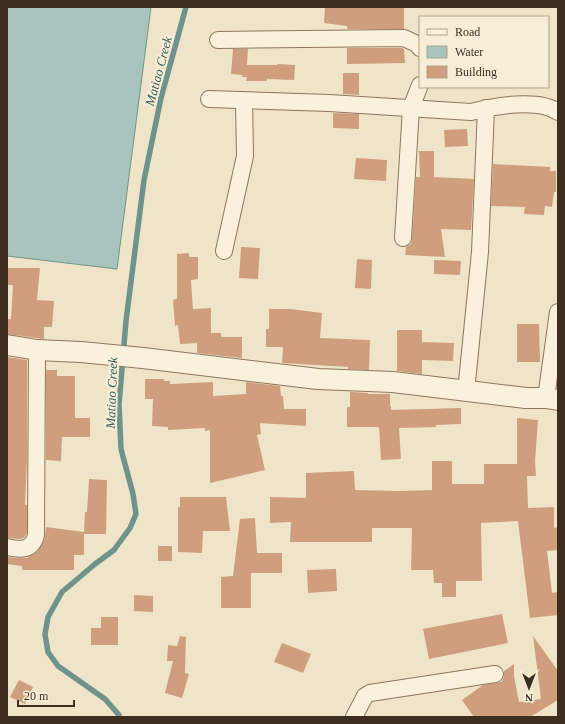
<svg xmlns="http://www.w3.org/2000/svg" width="565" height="724" font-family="Georgia,serif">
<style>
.water{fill:#a9c4bc;stroke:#6f938a}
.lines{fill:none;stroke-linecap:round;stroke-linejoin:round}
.stream{stroke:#6f938a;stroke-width:5.5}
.building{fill:#cf9f7d}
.minor-casing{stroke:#8d765c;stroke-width:18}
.tertiary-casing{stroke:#8d765c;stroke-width:22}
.minor{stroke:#faf1dc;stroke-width:16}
.tertiary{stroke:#faf1dc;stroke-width:20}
.labels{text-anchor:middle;stroke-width:4;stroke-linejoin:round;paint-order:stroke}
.water-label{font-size:13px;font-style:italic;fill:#2f5d5a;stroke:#f7eed8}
</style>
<rect width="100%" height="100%" fill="#f0e4c8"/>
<!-- water -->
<polygon class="water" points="7,7 151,7 117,269 7,256"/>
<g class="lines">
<!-- stream -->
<polyline class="stream" points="119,717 119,715 105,699 58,666 48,652 45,634 48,617 62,592 95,564 114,550 130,528 136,514 133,494 121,449 119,404 126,321 144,180 161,98 186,7"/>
</g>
<!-- building -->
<g class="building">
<polygon points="325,7 404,7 404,29 347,29 347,26 324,23"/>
<polygon points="347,48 402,48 404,49 405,63 347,64"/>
<polygon points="233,49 248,49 247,65 277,65 277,64 295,65 294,80 267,79 267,81 246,81 247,77 242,77 242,75 231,74"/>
<polygon points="343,73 359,73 359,95 343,94"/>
<polygon points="333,113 359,114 359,129 333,128"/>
<polygon points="467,129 468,146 445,147 444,130"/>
<polygon points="419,151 434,151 434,177 474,179 471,230 441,229 445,257 405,255 406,247 411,244 412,239 416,177 420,177"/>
<polygon points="356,158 387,160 386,181 354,179"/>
<polygon points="493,164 550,167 550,171 556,171 556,192 554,192 552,207 545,206 544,215 524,214 525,207 491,206"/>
<polygon points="241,247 260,248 258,279 239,278"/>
<polygon points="189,253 189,257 198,257 198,279 191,280 193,309 211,308 211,333 221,333 221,337 242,337 242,358 197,353 197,343 180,344 178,325 175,326 173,300 177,299 177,254"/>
<polygon points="357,259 372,260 371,289 355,288"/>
<polygon points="434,260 461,261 460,275 434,274"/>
<polygon points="8,268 40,268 37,300 54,301 52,327 44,327 44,339 7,334 7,319 11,319 13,285 8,285"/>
<polygon points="269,309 291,309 322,313 320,338 370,340 369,370 348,369 348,367 282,363 283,347 266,347 266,329 269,329"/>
<polygon points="517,324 539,324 540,362 517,362"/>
<polygon points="397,330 422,330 422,342 454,343 453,361 422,360 422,374 397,371"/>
<polygon points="7,357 27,360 27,459 25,505 27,505 27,533 24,538 21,539 7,538"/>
<polygon points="46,370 57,370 57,376 75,376 75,418 90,418 90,437 62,437 61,461 46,460"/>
<polygon points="145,379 164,379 164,381 170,381 170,384 213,382 213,396 246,394 246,382 280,386 281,396 283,396 284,409 306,409 306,426 260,423 261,434 257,435 265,470 210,483 210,430 205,431 205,428 168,430 168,427 152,426 153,399 145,399"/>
<polygon points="350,392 368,393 368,394 390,394 390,406 391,406 391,410 461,408 461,424 436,425 436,427 399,428 401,459 381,460 379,427 347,427 347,407 350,407"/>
<polygon points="517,418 538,420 535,461 536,476 527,476 528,508 554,507 554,528 558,527 558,550 547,551 552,593 558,592 558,615 530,618 518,521 481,523 482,581 456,581 456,597 442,597 442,583 434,583 433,570 411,570 412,528 372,528 372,542 290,542 291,522 270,523 270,497 306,498 306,473 354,471 355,490 399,491 432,490 432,461 452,461 452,484 484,484 484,464 517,464"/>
<polygon points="89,479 107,480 106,534 84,534 84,555 74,555 74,570 22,570 22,566 7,564 7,557 17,558 27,558 38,551 45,538 46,527 84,532 85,512 87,512"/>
<polygon points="180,497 226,497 230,531 203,531 202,553 178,552 178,507 180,507"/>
<polygon points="255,518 257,553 282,553 282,573 251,573 251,608 221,608 221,577 233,576 240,519"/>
<rect x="158" y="546" width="14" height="15"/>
<polygon points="336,569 337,591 308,593 307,570"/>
<polygon points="134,595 153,596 153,612 134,611"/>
<polygon points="502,614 508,643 429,659 423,629"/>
<polygon points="101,617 118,617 118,645 91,645 91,628 101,628"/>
<polygon points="180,636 186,637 185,673 189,674 182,698 165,693 173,661 167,661 168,645 177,646"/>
<polygon points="533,636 558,671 558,700 530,717 474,717 462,700 483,685 501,682 504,677 504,671 514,664 514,676 519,702 541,699"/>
<polygon points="282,643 311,654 303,673 274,662"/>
<polygon points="19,680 33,687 25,704 10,697"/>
</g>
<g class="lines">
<!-- minor casing -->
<g class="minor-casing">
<g id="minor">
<polyline points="218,40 404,38 417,44 420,48"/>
<path d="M209,99L329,103L471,112C493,106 539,98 558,112"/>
<polyline points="403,238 411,108 420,85"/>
<polyline points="224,251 245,156 244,101"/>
<polyline points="466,392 480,252 486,108"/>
<polyline points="546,398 558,312"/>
<path d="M7,547C21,550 32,551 36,535L37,350"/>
<polyline points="354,717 365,696 370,693 495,674"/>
</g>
</g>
<!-- tertiary casing -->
<g class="tertiary-casing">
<polyline id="tertiary" points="7,345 37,350 81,352 143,358 318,379 393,382 526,398 546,398 558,400"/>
</g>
<!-- minor -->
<use href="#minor" class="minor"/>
<!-- tertiary -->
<use href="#tertiary" class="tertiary"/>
</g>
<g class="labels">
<!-- water labels -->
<g class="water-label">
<text transform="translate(158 71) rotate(-75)" y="5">Matiao Creek</text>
<text transform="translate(111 393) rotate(-88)" y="5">Matiao Creek</text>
</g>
</g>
<!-- border -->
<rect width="565" height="724" fill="none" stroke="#3d2e20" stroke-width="16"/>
<!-- legend -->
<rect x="419" y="16" width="130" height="72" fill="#f7eed8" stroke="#ada18e"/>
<rect x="427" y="29" width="20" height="6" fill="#faf1dc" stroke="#ada18e"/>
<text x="455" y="36" font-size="12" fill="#3d2e20">Road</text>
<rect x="427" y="46" width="20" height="12" fill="#a9c4bc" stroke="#ada18e"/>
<text x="455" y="56" font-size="12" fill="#3d2e20">Water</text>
<rect x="427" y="66" width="20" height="12" fill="#cf9f7d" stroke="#ada18e"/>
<text x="455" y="76" font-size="12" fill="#3d2e20">Building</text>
<!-- north arrow -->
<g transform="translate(529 688) rotate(180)" stroke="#f7eed8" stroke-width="3" paint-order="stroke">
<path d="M0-3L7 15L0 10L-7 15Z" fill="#3d2e20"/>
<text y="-6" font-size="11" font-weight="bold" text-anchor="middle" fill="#3d2e20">N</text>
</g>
<!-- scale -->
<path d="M18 700v6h56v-6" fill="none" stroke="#3d2e20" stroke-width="2"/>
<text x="24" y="700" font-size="12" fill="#3d2e20" stroke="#f7eed8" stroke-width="3" paint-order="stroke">20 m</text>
</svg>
